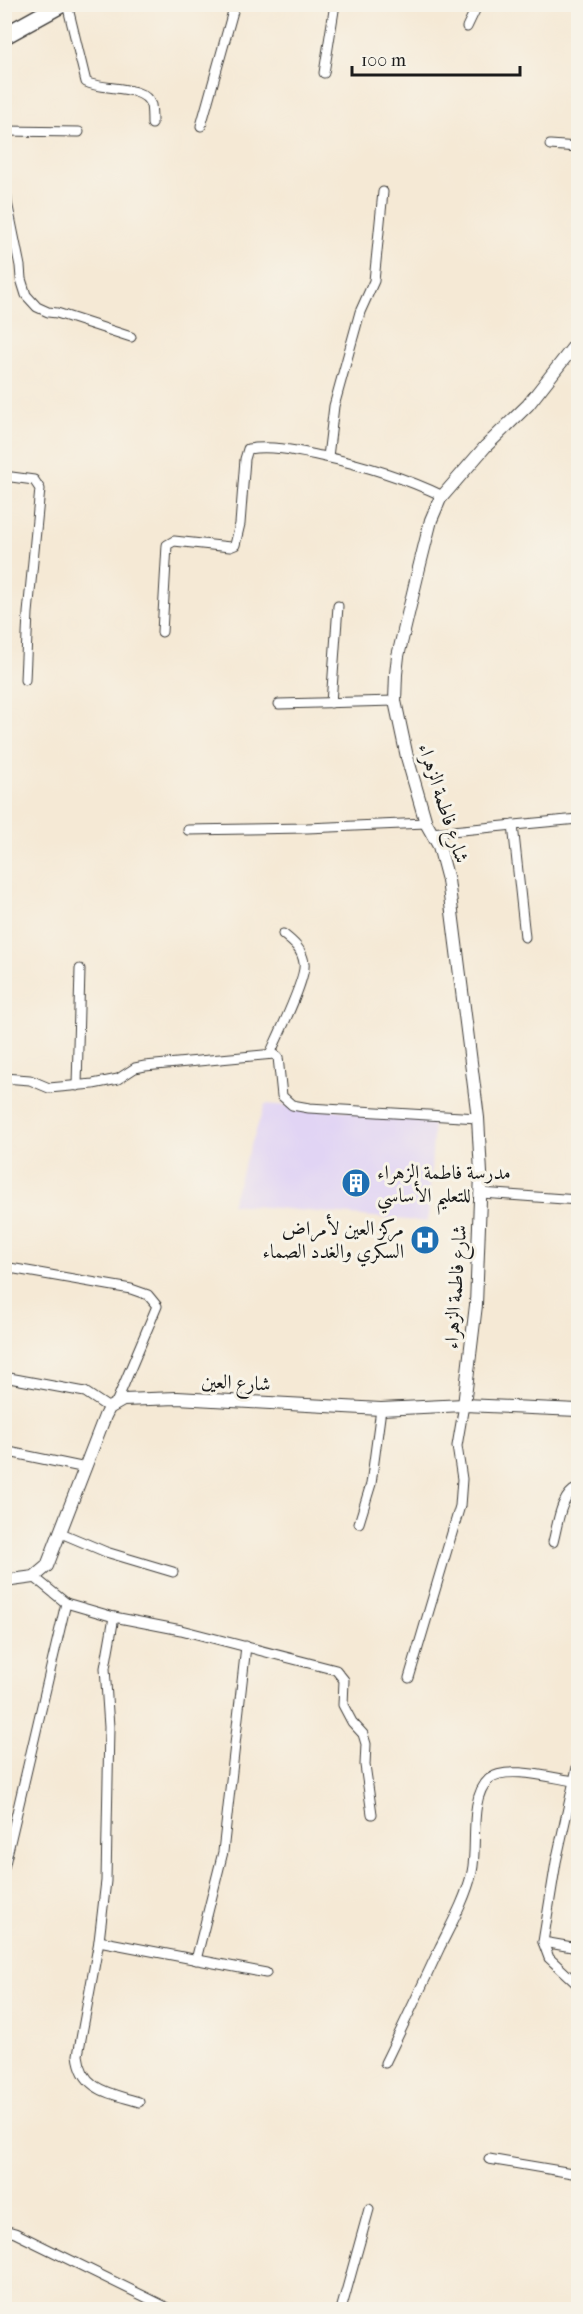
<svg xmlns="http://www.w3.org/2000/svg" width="583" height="2314" font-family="'IM FELL French Canon',Amiri,serif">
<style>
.built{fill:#e1d4f4}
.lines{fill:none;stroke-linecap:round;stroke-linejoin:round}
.street-casing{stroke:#3d3b38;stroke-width:11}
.secondary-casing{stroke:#3d3b38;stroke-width:14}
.highway-casing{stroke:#3d3b38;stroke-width:19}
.street{stroke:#fff;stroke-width:9}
.secondary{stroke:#fff;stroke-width:12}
.highway{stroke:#fff;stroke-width:16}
.labels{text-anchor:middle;stroke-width:6;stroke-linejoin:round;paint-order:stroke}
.street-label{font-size:20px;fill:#1c1c1c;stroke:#f7f3e8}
.poi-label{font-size:20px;fill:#1c1c1c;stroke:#f7f3e8;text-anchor:start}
</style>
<rect width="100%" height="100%" fill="#f7f3e8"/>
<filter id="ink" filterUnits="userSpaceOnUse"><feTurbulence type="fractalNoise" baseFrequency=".0167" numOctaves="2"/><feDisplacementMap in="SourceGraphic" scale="12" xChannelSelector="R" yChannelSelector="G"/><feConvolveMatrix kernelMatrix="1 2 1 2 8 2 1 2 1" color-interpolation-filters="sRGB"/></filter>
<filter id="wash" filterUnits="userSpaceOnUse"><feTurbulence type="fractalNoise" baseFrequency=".008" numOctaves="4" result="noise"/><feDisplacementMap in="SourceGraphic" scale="24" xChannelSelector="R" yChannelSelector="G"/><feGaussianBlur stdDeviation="1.35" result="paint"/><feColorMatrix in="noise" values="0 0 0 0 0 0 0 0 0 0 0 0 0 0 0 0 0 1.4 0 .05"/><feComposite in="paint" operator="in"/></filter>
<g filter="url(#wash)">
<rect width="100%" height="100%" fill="#f5e9d5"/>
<!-- built -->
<polygon class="built" points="265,1104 434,1118 428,1222 231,1204"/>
</g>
<g filter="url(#ink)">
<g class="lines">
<!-- street casing -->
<g class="street-casing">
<g id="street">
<path d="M67,4L86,82C103,91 144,84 151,105C152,111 152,118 152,124"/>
<polyline points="467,27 478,4"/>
<polyline points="324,73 335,4"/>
<polyline points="201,126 235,4"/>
<polyline points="4,131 79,132"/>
<polyline points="550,145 578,147"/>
<polyline points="4,154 7,202 20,266 21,279 26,295 37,307 48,312 57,313 131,337"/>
<polyline points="328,457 334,406 360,312 374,281 383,192"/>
<polyline points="4,476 34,480 40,489 28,613 25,680"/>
<path d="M162,632L167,545L174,541L230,547L235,545L240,524L245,459L248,449C272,445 297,451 321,456C364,465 403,477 443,496"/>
<polyline points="331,703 338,606"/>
<polyline points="279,704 395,701"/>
<polyline points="513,825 525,937"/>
<polyline points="188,830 307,828 426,823"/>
<polyline points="431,833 578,819"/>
<path d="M270,1054C277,1038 307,977 304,963C302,949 293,942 283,934"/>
<polyline points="4,1078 30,1080 49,1088 93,1084 118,1079 135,1068 145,1066 274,1054 278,1057 282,1096 292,1105 309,1108 478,1118"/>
<polyline points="77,1086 80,969"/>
<polyline points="481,1193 578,1200"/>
<polyline points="4,1267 131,1289 148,1295 157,1306 116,1403"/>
<polyline points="4,1377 85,1392 109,1408"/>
<polyline points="4,1451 86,1468"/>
<polyline points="359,1523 371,1484 381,1409"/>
<polyline points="61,1533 106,1552 173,1572"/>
<path d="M553,1542C558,1524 560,1495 578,1488"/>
<polyline points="34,1577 66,1603 114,1617 181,1630 336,1670 344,1680 343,1705 352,1722 363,1734 366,1744 365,1765 372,1814"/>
<path d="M114,1617L105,1668L109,1727L106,1881L99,1941L78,2055C82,2091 110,2093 139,2102"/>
<polyline points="409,1678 460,1506 462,1479 457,1446 464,1405"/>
<polyline points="578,1763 556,1862 543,1942 549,1958 578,1985"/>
<polyline points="4,1868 66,1603"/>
<polyline points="99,1941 266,1973"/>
<polyline points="543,1942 578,1948"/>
<polyline points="196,1960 223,1852 246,1646"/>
<path d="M385,2063C404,2024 422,1986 440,1947C452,1923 466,1898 472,1872C478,1846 468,1798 489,1779C505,1765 553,1778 574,1781"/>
<polyline points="489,2159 578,2174"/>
<polyline points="4,2230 15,2233 172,2310"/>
<polyline points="341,2310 369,2209"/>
</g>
</g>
<!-- secondary casing -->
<g class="secondary-casing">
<g id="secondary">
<polyline points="464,1405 476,1305 481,1173 478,1118 448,880 439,846 426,823 407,757 395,701 396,674 398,656 419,568 431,520 440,499 485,447 528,405 578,341"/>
<polyline points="4,1581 34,1577 47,1566 105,1416 109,1408 123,1400 177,1398 381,1409 464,1405 578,1410"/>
</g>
</g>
<!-- highway casing -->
<g class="highway-casing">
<polyline id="highway" points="4,36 62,4"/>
</g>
<!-- street -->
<use href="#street" class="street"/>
<!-- secondary -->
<use href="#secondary" class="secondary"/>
<!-- highway -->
<use href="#highway" class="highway"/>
</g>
</g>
<!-- icons -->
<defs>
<g id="building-disc" transform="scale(1.5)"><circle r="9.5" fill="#1f6fb2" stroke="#f7f3e8"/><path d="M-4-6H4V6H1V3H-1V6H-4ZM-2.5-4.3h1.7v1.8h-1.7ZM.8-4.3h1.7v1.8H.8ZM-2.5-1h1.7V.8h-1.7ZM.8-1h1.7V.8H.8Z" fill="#fff"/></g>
<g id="hospital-disc" transform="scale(1.5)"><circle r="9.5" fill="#1f6fb2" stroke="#f7f3e8"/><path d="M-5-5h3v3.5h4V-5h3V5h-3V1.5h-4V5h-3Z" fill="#fff"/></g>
</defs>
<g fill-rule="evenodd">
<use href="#building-disc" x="356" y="1183"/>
<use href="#hospital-disc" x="425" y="1240"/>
</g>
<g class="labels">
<!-- street labels -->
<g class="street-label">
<text transform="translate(444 803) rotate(72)" y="7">شارع فاطمة الزهراء</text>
<text transform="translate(455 1287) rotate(-86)" y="7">شارع فاطمة الزهراء</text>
<text transform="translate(236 1382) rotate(3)" y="7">شارع العين</text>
</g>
<!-- poi labels -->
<g class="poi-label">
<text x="377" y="1179">مدرسة فاطمة الزهراء<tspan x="377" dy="23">للتعليم الأساسي</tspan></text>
<text x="404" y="1235" text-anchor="end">مركز العين لأمراض<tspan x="404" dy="23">السكري والغدد الصماء</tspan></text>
</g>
</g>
<!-- margin -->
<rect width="583" height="2314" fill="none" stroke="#f7f3e8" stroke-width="24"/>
<!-- scale -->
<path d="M352 66v9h168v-9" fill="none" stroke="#1c1c1c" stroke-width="3"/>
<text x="361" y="66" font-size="18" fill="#1c1c1c" stroke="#f7f3e8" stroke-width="4.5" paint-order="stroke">100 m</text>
</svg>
